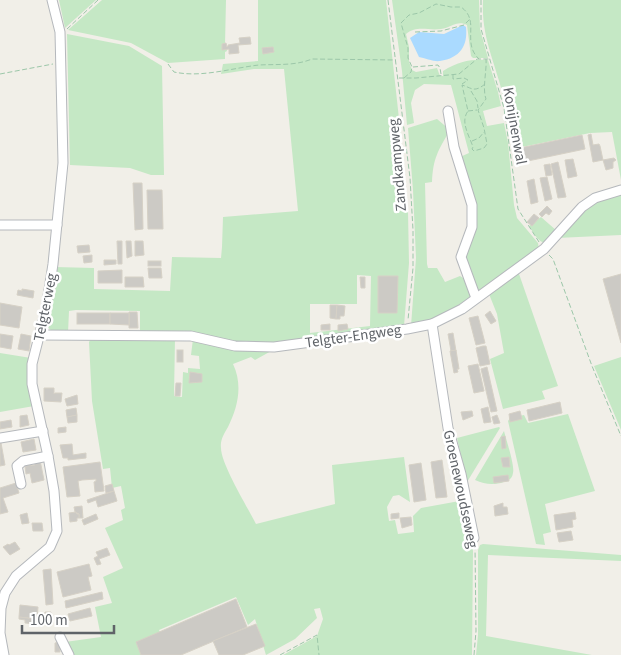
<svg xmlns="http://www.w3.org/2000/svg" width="621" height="655" font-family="'Source Sans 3',sans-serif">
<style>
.green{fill:#c5e8c5;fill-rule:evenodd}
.water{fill:#aadaff}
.building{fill:#cccac5;stroke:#d6d1c6}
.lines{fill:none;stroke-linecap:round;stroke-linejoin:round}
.minor-casing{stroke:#b5b8bc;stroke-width:11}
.path{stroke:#9cc7a9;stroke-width:1;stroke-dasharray:5 2.5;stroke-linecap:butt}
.minor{stroke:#fff;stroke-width:9}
.labels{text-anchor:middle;stroke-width:5;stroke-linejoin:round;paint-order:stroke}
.street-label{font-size:15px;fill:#5f6368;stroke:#fff}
</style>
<rect width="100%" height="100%" fill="#f1efe8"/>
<!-- green -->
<g class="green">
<polygon points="59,0 96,0 65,28"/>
<polygon points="102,0 226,0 225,45 227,51 225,52 225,59 168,63 131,43 68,30"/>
<path d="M258,0H386L401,137L391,134L401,153L408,212L409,263L404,326L301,341L247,345L197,333L140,334V311L76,310L69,311L68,333C58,332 51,334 46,324L55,267L94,268V289L170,291L172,257L221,258L222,247L223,217L298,211L284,69H254L221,74L223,64L258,61ZM357,275L371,276L370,326L310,333V304H357Z"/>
<path d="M392,0H479L480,29L488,58H473L471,56L467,25C457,20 451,28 441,29C428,31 417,25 406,34L409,47V62L412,70L416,72L437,68L440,76H443V71C459,61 471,59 488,60L498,92L501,106L483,111L487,126L504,123L508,143L514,205L517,218L538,243L539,250L501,277L478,291L466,263L467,250L474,230L460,157L469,153L451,85L424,84L415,90L411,103L414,123L407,125L402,71Z"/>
<path d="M483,0H621V180L612,132L590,133L512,149C510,133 508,115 504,99C496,64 481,38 483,0Z"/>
<polygon points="67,34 129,46 162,66 164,175 151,175 130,168 70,165"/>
<path d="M437,119L450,130C438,151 433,158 432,182L425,183L427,264L428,268H437L445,282L460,276L466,280L472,296C451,310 436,320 411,326L416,258L413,190L408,128Z"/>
<polygon points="621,192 621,235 557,238 588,205"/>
<path d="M541,217L557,231L545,243C538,242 533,232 529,226Z"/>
<polygon points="518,271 558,386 542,391 545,399 503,409 490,359 504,353 497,314 489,294"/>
<path d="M175,338L174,396L182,397L183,372L188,373V368L200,369L199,356L191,355L193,339L273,350L255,360L251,357L233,364C243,385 238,407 228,427C224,434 220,440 221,448C221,464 248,508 256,524L335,504L332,465L404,457L410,502L399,495L393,496L387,507L389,521L395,520L398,534L414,532L413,516L421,508L465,500L473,551L472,655H283L317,636L323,619L320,608L314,609L317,618L295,639L266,655L255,619L248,625L236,597L159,630L169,655H72L65,642L101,637L95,607L112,603L103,577L123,568L105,528L123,520L121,510L125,508L121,486L112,488L110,468L103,469L92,401L89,342L91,339Z"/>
<polygon points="0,353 31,358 34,406 0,412"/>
<polygon points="621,357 621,430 594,366"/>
<polygon points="568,414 595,491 545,504 551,532 543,534 545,545 536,544 508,421 510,418 524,415 528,423"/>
<polygon points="499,427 500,428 467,482 457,438"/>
<path d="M504,431C506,439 515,466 513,473C512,480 507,481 501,483C491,485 484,484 475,480Z"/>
<polygon points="483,544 621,555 621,561 488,555 486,636 592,655 476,655 478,635 478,550 480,545"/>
</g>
<!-- water -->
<path class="water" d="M463,25L466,27C468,46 460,58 440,61C434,62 425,58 419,57L410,38L419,32L444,34Z"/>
<!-- building -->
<g class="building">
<polygon points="250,37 251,44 238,45 239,53 229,54 229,49 222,50 222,44 226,43 227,47 228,46 228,45 240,43 239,38"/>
<polygon points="273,47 274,52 263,54 262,48"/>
<polygon points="591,134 593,145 599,144 600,146 603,160 593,162 588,135"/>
<polygon points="582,135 585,149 523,162 520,148"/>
<polygon points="614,158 616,160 613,162 613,168 606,170 603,160"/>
<polygon points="573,159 577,176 568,178 565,160"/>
<polygon points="558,162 566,197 558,198 551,164"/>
<polygon points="550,164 552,175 546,176 544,165"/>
<polygon points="547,177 552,199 545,201 540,178"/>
<polygon points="534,179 538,202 531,204 527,181"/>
<polygon points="133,183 142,183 143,229 135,230"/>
<polygon points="147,190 162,190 163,229 148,229"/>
<polygon points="547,206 552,211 549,215 546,213 542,217 539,214"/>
<polygon points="534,214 539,218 532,226 527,222"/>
<polygon points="117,241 122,241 122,264 118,264"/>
<polygon points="126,241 131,241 132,256 127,258"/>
<polygon points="135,241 143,241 144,255 135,256"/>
<polygon points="89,245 90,252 78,253 77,246"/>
<polygon points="92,255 92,262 84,263 83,256"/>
<polygon points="104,260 116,260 116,264 104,265"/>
<rect x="148" y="261" width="13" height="5"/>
<polygon points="148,268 161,268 162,278 149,278"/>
<polygon points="122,270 122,283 98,283 98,271"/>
<polygon points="621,274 621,343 603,279"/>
<polygon points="378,276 398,276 397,313 378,313"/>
<polygon points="125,277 143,277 144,287 125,287"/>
<polygon points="360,277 365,277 365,288 361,288"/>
<polygon points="22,289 34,291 33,298 17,295 18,290 22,291"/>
<polygon points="0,303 22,307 19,328 0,325"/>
<polygon points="330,305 337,305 336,319 330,318"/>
<polygon points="337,305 345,306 344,316 340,316 340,319 336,319"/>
<polygon points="490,311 496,321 491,324 485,315"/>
<polygon points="129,312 137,312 138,328 129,328"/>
<rect x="77" y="313" width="33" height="11"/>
<polygon points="110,313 129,313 129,325 110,324"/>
<polygon points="478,316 485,343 476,345 469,318"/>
<polygon points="330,324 330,330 321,330 321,325"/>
<polygon points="347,324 348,329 338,331 338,325"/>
<polygon points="453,333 456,351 451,351 448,334"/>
<polygon points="0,334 13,336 11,349 0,347"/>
<polygon points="21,334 31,336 29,351 18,349"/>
<polygon points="483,346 486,346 490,364 480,366 476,348"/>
<rect x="177" y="350" width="6" height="12"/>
<polygon points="456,350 459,369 457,369 458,372 454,373 450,351"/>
<polygon points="478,364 484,391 474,393 468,366"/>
<polygon points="487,367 497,411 491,412 481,369"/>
<polygon points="190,372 202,374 202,382 189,383"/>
<polygon points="176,383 181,383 180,396 175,396"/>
<polygon points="44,388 54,388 54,394 55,393 62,393 61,402 44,401"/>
<polygon points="77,395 78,404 67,406 65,399"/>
<polygon points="560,402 562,413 529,421 527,410"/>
<polygon points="488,407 491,422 484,423 481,409"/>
<polygon points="76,408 77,415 67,417 66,410"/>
<polygon points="472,411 473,416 463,420 461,412"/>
<polygon points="520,411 522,419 510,422 509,414"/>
<polygon points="27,415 29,425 20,427 20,416"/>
<polygon points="77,415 77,422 68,423 67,417"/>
<polygon points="497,415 500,423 494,424 492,417"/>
<polygon points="11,420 12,427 0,429 0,422"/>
<polygon points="66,427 66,432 58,433 58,428"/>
<polygon points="505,436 506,448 502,449 501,437"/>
<polygon points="34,439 36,450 23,452 21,442"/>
<polygon points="0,443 1,443 5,465 0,466"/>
<polygon points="72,444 73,455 86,453 86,458 68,460 68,458 63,458 60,445"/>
<polygon points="509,457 510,467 503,467 501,458"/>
<polygon points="40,460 44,480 32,483 30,473 26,474 25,466 35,465 34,461"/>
<polygon points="442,460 447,497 436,498 431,462"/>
<polygon points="100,462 104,491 95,492 94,482 96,481 96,479 82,480 78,481 80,496 67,497 63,467"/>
<polygon points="421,463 426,500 414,502 409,465"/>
<polygon points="508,475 509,481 494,483 493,477"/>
<polygon points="16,483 19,493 3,498 8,512 0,514 0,488"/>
<polygon points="112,484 114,491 106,493 105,486"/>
<polygon points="114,491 117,501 98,507 96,500 88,503 87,500"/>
<polygon points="503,503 503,507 507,507 508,514 495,516 494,506"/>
<polygon points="82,506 83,518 79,518 79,514 75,512 74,507"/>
<polygon points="76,512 77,514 79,514 79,518 77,518 77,521 70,522 69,513"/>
<polygon points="575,512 576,519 572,520 573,527 556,530 554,515"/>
<polygon points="27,513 29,523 22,524 20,515"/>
<polygon points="399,513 399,518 391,519 391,514"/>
<polygon points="96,514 98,519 84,525 82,520"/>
<polygon points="411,517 412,525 402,528 400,518"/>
<polygon points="32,523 42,523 43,531 33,531"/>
<polygon points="571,531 573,540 559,542 557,533"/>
<polygon points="15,542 20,549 10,555 3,547 8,544 9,545"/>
<polygon points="107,548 110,555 99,559 101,564 97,565 94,558 98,556 96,552"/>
<polygon points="89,564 92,576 88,577 91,590 63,597 57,572"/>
<polygon points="51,569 53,604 46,605 43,570"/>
<polygon points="102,592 103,599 66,608 65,601"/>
<polygon points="236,599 247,627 181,655 141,655 136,642"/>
<polygon points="20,605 38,607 37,619 19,617"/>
<polygon points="90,608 92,616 70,621 68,614"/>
<polygon points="45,612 51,612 50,620 44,619"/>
<polygon points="19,617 36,619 36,624 25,623 25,620 19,619"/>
<polygon points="256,624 265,646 243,655 219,655 213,641"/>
<polygon points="60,642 60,652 55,652 55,643"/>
</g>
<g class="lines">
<!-- minor casing -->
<g class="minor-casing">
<g id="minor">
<polyline points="448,111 454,147 472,205 472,227 461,257 476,298"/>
<polyline points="0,225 57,225"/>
<polyline points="432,324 448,428 461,474 474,538"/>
<polyline points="40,335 191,336 235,346 274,347 407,329 432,324 462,309 544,249 582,207 595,198 621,190"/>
<polyline points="0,438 43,431"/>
<polyline points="21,484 17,466 23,461 48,456"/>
<polyline points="60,637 69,655"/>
<polyline points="4,655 0,633 1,608 5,593 16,576 50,547 57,531 54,491 48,456 32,384 32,364 46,309 53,264 63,163 60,32 52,0"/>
</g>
</g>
<!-- path -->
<g class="path">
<polyline points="388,0 410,178 413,230 413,268 408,320"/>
<polyline points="481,0 481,29 504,108 518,209 539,242"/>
<polyline points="67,29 98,0"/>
<polyline points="415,32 441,31 464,25 470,19"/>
<path d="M168,64L174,72C202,78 232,68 259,65C277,64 295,66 312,59L396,60"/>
<polyline points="413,67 438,65 440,68 441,74"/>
<polyline points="0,74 53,64"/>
<polyline points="453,75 453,79 464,78 468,80 462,84"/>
<polyline points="399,78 416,78 459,74 477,59 489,59"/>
<path d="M404,78L411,72L412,67L408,58V48L401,23L409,15L419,13L436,4L451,7H461C481,21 461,42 479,59"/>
<path d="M485,84C474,93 472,88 462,85L468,111C460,122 469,135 473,147L472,149L474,151L484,148L487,144L484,128L478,110L486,99C482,88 487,71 486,59"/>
<polyline points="471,91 477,101 478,108"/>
<polyline points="468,111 477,110"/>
<polyline points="472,141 479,138 484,132"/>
<polyline points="549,255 553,259 592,366 621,436"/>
<polyline points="280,655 317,635 319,655"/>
<polyline points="474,655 476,631 475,546"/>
</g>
<!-- minor -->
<use href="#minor" class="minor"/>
</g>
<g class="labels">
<!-- street labels -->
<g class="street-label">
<text transform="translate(515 126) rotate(80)" y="5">Konijnenwal</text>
<text transform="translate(397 165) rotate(-95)" y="5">Zandkampweg</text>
<text transform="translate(45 307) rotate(-79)" y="5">Telgterweg</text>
<text transform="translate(353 336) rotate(-8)" y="5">Telgter-Engweg</text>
<text transform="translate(461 489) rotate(78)" y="5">Groenewoudseweg</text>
</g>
</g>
<!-- scale -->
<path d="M22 625v8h92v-8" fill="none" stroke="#5f6368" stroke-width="2.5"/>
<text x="30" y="625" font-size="15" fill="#5f6368" stroke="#ffffff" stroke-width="4" paint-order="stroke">100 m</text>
</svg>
